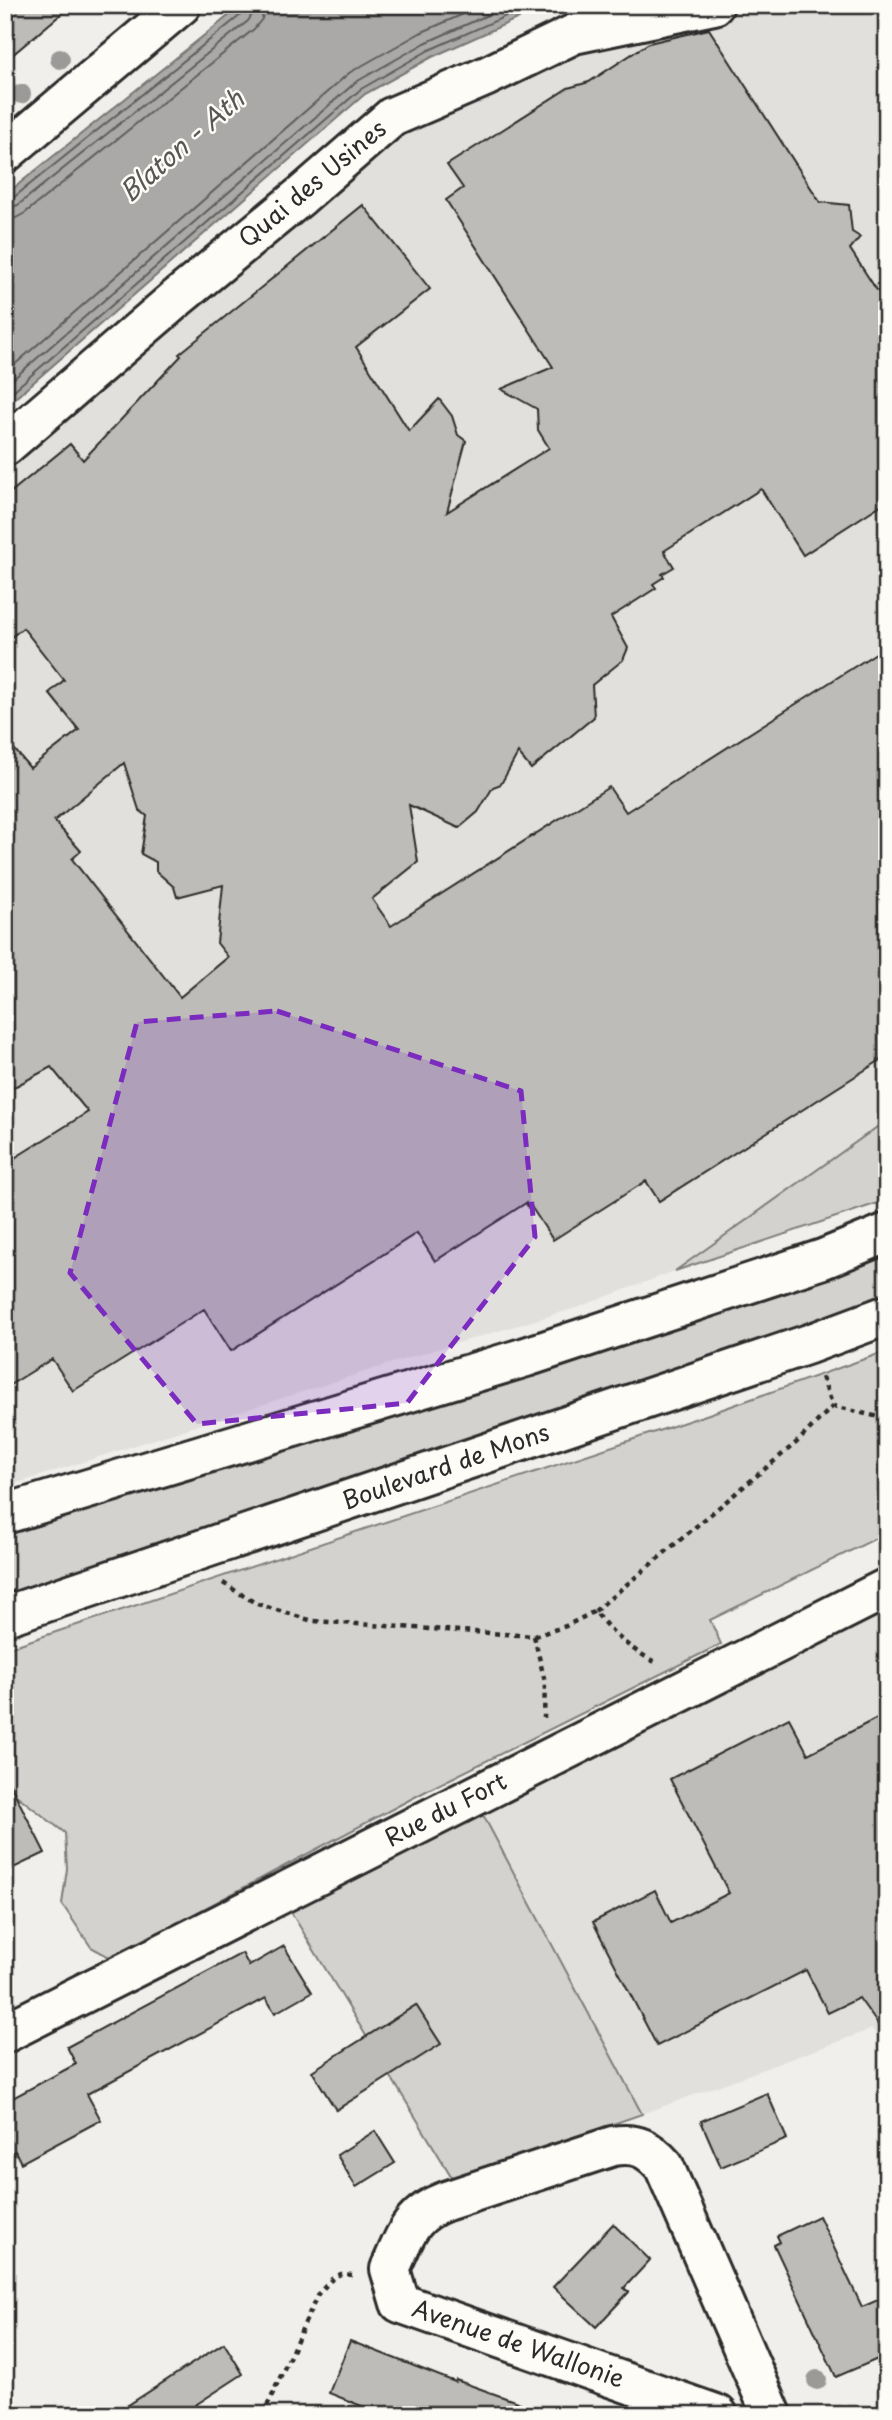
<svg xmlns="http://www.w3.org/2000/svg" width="892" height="2420" font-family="'Playpen Sans',sans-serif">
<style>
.built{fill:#e1e0dc}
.green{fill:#d3d2cf;stroke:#7f7e7d;stroke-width:2}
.water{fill:#aaa9a7;stroke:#777775;stroke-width:2}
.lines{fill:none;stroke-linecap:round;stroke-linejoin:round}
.shore{stroke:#5e5d5d;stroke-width:2}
.building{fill:#bdbcb8;stroke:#2b2b2b;stroke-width:2;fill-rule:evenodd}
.minor-casing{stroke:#2b2b2b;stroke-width:44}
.tertiary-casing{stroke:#2b2b2b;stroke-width:44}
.primary-casing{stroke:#2b2b2b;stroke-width:44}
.path{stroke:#2b2b2b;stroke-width:4.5;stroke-dasharray:5 5;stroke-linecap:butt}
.minor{stroke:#fdfcf7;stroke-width:38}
.tertiary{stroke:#fdfcf7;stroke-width:38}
.primary{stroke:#fdfcf7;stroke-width:38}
.tree{fill:#9b9a98}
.marked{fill:#7b2cbf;fill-opacity:0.2;stroke:#7b2cbf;stroke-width:5;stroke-dasharray:14 9;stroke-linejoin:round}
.labels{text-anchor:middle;stroke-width:5;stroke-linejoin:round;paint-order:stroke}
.street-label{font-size:24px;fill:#2b2b2b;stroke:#fdfcf7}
.water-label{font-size:26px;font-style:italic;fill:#575756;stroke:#fdfcf7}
</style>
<rect width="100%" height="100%" fill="#f0efeb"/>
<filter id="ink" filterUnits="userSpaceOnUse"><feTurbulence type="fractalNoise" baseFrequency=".0143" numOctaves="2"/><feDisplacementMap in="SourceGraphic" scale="14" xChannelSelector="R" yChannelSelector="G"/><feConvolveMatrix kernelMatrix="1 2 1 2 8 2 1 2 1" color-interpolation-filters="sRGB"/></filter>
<g filter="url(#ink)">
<!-- built -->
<g class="built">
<polygon points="714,5 887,5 887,1120 675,1271 576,1308 414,1356 5,1487 5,447 392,117"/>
<polygon points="887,1588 887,2049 872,2029 642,2114 473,1796"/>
</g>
<!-- green -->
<g class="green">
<polygon points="887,1120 887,1200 675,1271"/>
<polygon points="887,1246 887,1298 5,1599 5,1530"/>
<polygon points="887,1351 887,1533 710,1620 721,1644 430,1789 111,1958 91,1947 62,1904 67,1869 65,1833 11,1791 5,1792 5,1649 706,1415"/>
<polygon points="473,1796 642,2114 453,2179 280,1894"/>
</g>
<!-- water -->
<polygon class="water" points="242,5 548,5 432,57 365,94 5,407 5,195"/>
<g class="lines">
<!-- shore -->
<g class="shore">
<polyline points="5,200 13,198 242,14 245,5"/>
<polyline points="5,209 18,205 248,21 253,13 254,5"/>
<polyline points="5,219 16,218 25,213 254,29 262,19 265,5"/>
<polyline points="5,373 349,73 420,33 484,5"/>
<polyline points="5,386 356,82 425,43 510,5"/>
<polyline points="5,398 361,89 429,50 531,5"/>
</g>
</g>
<!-- building -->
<g class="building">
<polygon points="5,5 72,5 5,61"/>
<path d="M709,29L820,202L849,205L852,232L860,237L850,249L887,306V501L803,555L761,489L664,551L674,567L662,574L664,577L653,584L656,588L611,617L628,648L623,660L592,685L594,717L531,769L518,753L501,784L493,787L478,812L459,828L409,805L418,862L372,899L391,926L609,787L626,812L887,646V1056L659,1201L646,1181L553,1240L530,1205L528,1207L526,1203L435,1261L417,1233L231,1351L204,1309L73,1391L52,1359L5,1388V1164L88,1112L51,1067L5,1092V738L30,768L79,730L49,693L64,680L23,628L5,642V497L70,444L83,460L181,356L179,354L363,205L430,289L356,347L409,431L439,399L452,416L458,435L466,441L447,512L549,448L538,430L537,409L501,389L553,367L446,200L463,188L447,165L568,88L589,82L649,43ZM124,763L139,810L147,816L141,854L156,862V871L174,887L177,897L223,885L217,943L228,957L180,997L72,859L81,851L54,821Z"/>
<polygon points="887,1713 887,2037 859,1998 828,2013 806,1970 657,2046 593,1922 655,1890 671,1923 729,1893 670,1779 789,1718 808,1754"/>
<polygon points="5,1774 45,1853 5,1872"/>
<polygon points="284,1946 312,1992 275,2013 266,1998 87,2094 101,2120 21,2163 15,2151 5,2156 5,2102 76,2064 67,2047 242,1953 249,1966"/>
<polygon points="416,2005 441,2044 336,2110 312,2071"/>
<polygon points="767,2093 787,2139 721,2167 701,2121"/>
<polygon points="375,2131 395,2163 356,2187 337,2155"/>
<polygon points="819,2216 862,2307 887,2296 887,2355 836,2377 774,2245 780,2242 777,2236"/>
<polygon points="613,2224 650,2260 624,2288 629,2292 596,2327 553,2287"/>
<polygon points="350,2341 455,2382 456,2380 542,2411 541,2415 384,2415 329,2393"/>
<polygon points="224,2343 243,2374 180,2415 113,2415"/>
</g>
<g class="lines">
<!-- minor casing -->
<g class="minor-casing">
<g id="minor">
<polyline points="5,446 177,298 301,196 392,117 487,76 574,34 714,5"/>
<polyline points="5,2033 887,1588"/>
<path d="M718,2415L400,2303L390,2269C406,2235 409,2215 446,2201L613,2146C637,2142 649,2149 664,2166L772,2415"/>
</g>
</g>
<!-- tertiary casing -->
<g class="tertiary-casing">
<polyline id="tertiary" points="5,153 181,5"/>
</g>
<!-- primary casing -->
<g class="primary-casing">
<g id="primary">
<polyline points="5,1514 526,1357 823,1259 887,1233"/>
<polyline points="5,1616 809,1344 887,1315"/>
</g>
</g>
<!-- path -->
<g class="path">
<polyline points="822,1377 833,1406 887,1419"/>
<path d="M223,1583L257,1604L313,1621L534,1636L566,1626L595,1611C611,1633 630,1649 655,1662"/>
<polyline points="595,1611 797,1442 833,1406"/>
<polyline points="534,1636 545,1682 544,1718"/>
<polyline points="263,2415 318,2294 334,2277 341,2274 352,2275"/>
</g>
<!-- minor -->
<use href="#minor" class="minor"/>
<!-- tertiary -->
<use href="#tertiary" class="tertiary"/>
<!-- primary -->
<use href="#primary" class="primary"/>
</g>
<!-- trees -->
<g class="tree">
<circle cx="60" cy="59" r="10"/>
<circle cx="21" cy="94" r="10"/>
<circle cx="817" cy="2380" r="10"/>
</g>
</g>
<!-- marked area -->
<path class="marked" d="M277,1011L521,1091L535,1237L407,1403L197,1424L70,1273L137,1022Z"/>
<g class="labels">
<!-- street labels -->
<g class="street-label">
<text transform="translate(313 184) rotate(-40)" y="8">Quai des Usines</text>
<text transform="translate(446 1467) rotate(-19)" y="8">Boulevard de Mons</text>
<text transform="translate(446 1810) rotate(-27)" y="8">Rue du Fort</text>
<text transform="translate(518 2344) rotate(19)" y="8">Avenue de Wallonie</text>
</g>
<!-- water labels -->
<g class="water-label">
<text transform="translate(182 146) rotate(-41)" y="9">Blaton - Ath</text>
</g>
</g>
<!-- margin -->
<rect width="892" height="2420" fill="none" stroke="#fdfcf7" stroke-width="28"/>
<rect x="14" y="14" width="864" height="2392" fill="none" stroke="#2b2b2b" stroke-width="2.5" filter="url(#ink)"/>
</svg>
